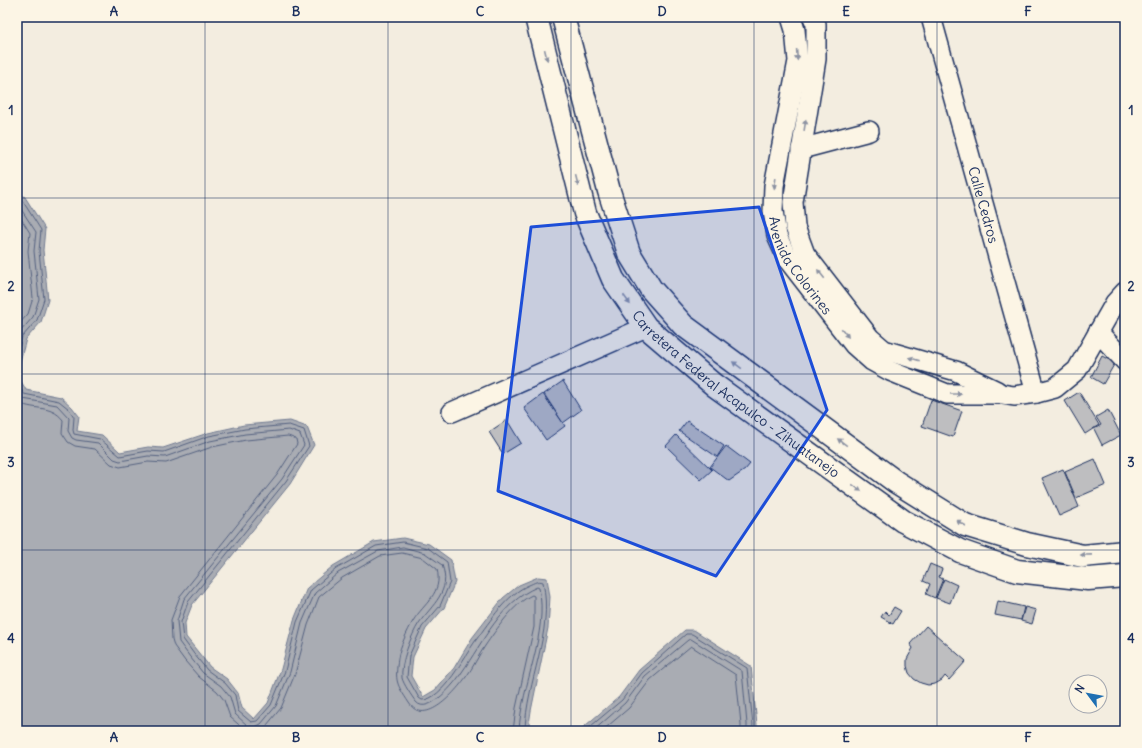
<svg xmlns="http://www.w3.org/2000/svg" width="1142" height="748" font-family="Delius,sans-serif">
<style>
.water{fill:#a9acb3;stroke:#707a91}
.lines{fill:none;stroke-linecap:round;stroke-linejoin:round}
.shore{stroke:#546180;stroke-width:1}
.building{fill:#bebec0;stroke:#1b2f5e}
.minor-casing{stroke:#1b2f5e;stroke-width:22}
.major-casing{stroke:#1b2f5e;stroke-width:25}
.minor{stroke:#fcf5e5;stroke-width:19}
.major{stroke:#fcf5e5;stroke-width:22}
.oneway{fill:#8c92a2}
.marked{fill:#1d4ed8;fill-opacity:0.2;stroke:#1d4ed8;stroke-width:3;stroke-linejoin:round}
.grid{fill:none;stroke:#1b2f5e;stroke-width:1;stroke-opacity:0.55}
.labels{text-anchor:middle;stroke-width:3;stroke-linejoin:round;paint-order:stroke}
.street-label{font-size:14px;fill:#1b2f5e;stroke:#fcf5e5}
.neatline{fill:none;stroke:#1b2f5e;stroke-width:1.5}
.grid-label{font-size:13px;text-anchor:middle;font-weight:bold;fill:#1b2f5e}
</style>
<rect width="100%" height="100%" fill="#f3ede0"/>
<filter id="ink" filterUnits="userSpaceOnUse"><feTurbulence type="fractalNoise" baseFrequency=".025" numOctaves="2"/><feDisplacementMap in="SourceGraphic" scale="8" xChannelSelector="R" yChannelSelector="G"/><feConvolveMatrix kernelMatrix="1 2 1 2 8 2 1 2 1" color-interpolation-filters="sRGB"/></filter>
<g filter="url(#ink)">
<!-- water -->
<g class="water">
<polygon points="17,193 25,197 45,229 43,250 48,300 41,322 26,339 17,373"/>
<polygon points="17,374 26,390 61,397 72,407 79,416 77,431 102,435 120,452 148,447 163,448 208,433 244,425 290,421 307,427 314,445 290,484 192,605 185,623 186,637 210,667 227,679 238,693 242,708 254,719 268,703 281,669 294,620 307,588 333,566 374,542 403,538 429,544 451,560 455,582 444,608 426,629 413,657 411,676 423,697 435,690 454,668 472,638 503,598 519,585 538,577 547,578 550,597 548,628 531,711 528,731 17,731"/>
<polygon points="685,630 694,630 751,666 757,725 756,731 579,731 619,697 639,670"/>
</g>
<g class="lines">
<!-- shore -->
<g class="shore">
<polyline points="17,197 22,200 41,230 39,251 44,299 37,320 22,337 17,357"/>
<polyline points="17,203 36,232 34,251 39,299 33,317 19,333 17,338"/>
<polyline points="17,212 30,233 28,251 33,298 28,314 17,326"/>
<path d="M17,382L24,394L59,401L69,409L74,417L73,430L74,434L100,439L120,456L148,451L164,452L209,436L245,429L289,425L304,430L309,446L286,481L188,602L181,622L183,639L194,654L207,670L225,683L235,695L238,711L251,722L257,721L271,705L285,671L297,622L311,590L336,569L376,546L403,542L428,548L447,562L450,582L440,606L422,627L409,656L407,677L419,698L422,700C443,700 465,655 476,640C490,621 507,594 529,585C534,583 538,580 543,582C554,633 526,681 525,731"/>
<path d="M17,393L23,399L57,405L69,418L68,431L72,438L76,440L98,443L114,459L120,461L148,456L165,457L210,441L245,434L289,430L300,434L304,445L282,479L184,599L177,621L179,642L190,657L203,673L221,686L230,697L235,714L248,726L255,727L261,724L276,706L290,672L302,623L315,593L338,573L378,551L403,547L425,553L442,565C452,591 432,605 419,623C411,635 400,664 402,678C403,683 412,697 416,702C428,716 456,682 462,672C483,642 501,602 537,587L539,588C549,633 521,685 519,731"/>
<path d="M17,402C32,411 51,404 63,420L62,433L68,442L75,446L95,449L111,464L120,467L148,462L166,463L212,447L246,440L288,436L296,439L297,444L277,475L180,596L171,620L172,639L174,646L185,661L199,677L217,691L224,700L230,717L246,731"/>
<path d="M262,731L281,708L295,674L308,625L319,597L342,578L380,556L402,553L423,558L437,569C443,594 424,603 413,621C407,632 400,646 398,658C395,682 396,683 409,703C425,728 456,691 466,677C473,668 478,656 485,646C496,630 514,603 532,595L534,596V627L516,708L513,731"/>
<polyline points="585,731 622,700 642,673 686,634 692,634 747,668 753,725 752,731"/>
<polyline points="593,731 625,703 645,676 688,640 691,639 742,671 747,724 747,731"/>
<polyline points="602,731 629,708 650,680 691,646 736,675 741,724 741,731"/>
</g>
</g>
<!-- building -->
<g class="building">
<polygon points="1102,356 1115,363 1103,384 1091,377"/>
<polygon points="563,381 581,410 563,423 544,394"/>
<polygon points="1079,392 1099,425 1085,434 1065,401"/>
<polygon points="543,394 565,426 546,440 524,408"/>
<polygon points="931,400 962,411 953,437 922,426"/>
<polygon points="1108,410 1121,435 1102,445 1094,429 1101,425 1096,417"/>
<polygon points="507,420 521,443 503,454 489,432"/>
<polygon points="687,421 724,446 717,457 679,431"/>
<polygon points="676,435 712,470 701,480 666,446"/>
<polygon points="726,446 750,464 745,470 729,481 710,467"/>
<polygon points="1095,459 1106,485 1076,498 1065,472"/>
<polygon points="1063,469 1079,507 1059,516 1042,478"/>
<polygon points="930,564 942,569 939,577 943,579 935,598 926,594 930,584 923,581"/>
<polygon points="944,579 957,585 950,603 936,598"/>
<polygon points="998,601 1024,607 1021,620 995,615"/>
<polygon points="894,607 901,611 893,624 881,617 885,611 889,615"/>
<polygon points="1025,607 1036,610 1032,624 1021,621"/>
<polygon points="926,626 966,661 949,680 945,676 942,680 935,684 928,685 921,683 914,679 909,673 907,666 907,659 913,648 910,644"/>
</g>
<g class="lines">
<!-- minor casing -->
<g class="minor-casing">
<g id="minor">
<path id="s1" d="M791,17L795,30L798,61L774,186L773,211L777,236L788,260L854,345L872,361L890,371L947,394H1002L1014,396L1036,393L1055,388L1077,370L1115,303L1125,292"/>
<polyline points="813,17 816,24 816,59 793,202 795,227 805,254 870,338 884,350 956,371 997,391"/>
<path id="s2" d="M931,17L1036,393"/>
<polyline points="801,149 869,131"/>
<polyline points="1098,332 1125,361"/>
<polyline points="452,412 646,327"/>
</g>
</g>
<!-- major casing -->
<g class="major-casing">
<g id="major">
<path id="s3" d="M536,17L585,213L613,279L646,327L714,385L903,521L960,551L1017,571L1088,579L1125,576"/>
<polyline points="563,17 609,191 629,253 651,289 683,325 896,482 965,525 1027,544 1083,556 1125,552"/>
</g>
</g>
<!-- minor -->
<use href="#minor" class="minor"/>
<!-- major -->
<use href="#major" class="major"/>
</g>
<!-- one-way arrows -->
<defs><path id="oneway-solid" d="M-6-.8H1V-3.2L6.5 0L1 3.2V.8H-6Z"/></defs>
<g class="oneway">
<use href="#oneway-solid" transform="translate(546 55) rotate(76)"/>
<use href="#oneway-solid" transform="translate(797 55) rotate(86)"/>
<use href="#oneway-solid" transform="translate(805 125) rotate(-81)"/>
<use href="#oneway-solid" transform="translate(577 181) rotate(76)"/>
<use href="#oneway-solid" transform="translate(775 183) rotate(98)"/>
<use href="#oneway-solid" transform="translate(821 274) rotate(-128)"/>
<use href="#oneway-solid" transform="translate(627 300) rotate(55)"/>
<use href="#oneway-solid" transform="translate(845 333) rotate(52)"/>
<use href="#oneway-solid" transform="translate(914 359) rotate(-164)"/>
<use href="#oneway-solid" transform="translate(737 365) rotate(-144)"/>
<use href="#oneway-solid" transform="translate(956 394)"/>
<use href="#oneway-solid" transform="translate(842 442) rotate(-144)"/>
<use href="#oneway-solid" transform="translate(857 488) rotate(36)"/>
<use href="#oneway-solid" transform="translate(961 523) rotate(-150)"/>
<use href="#oneway-solid" transform="translate(1086 555) rotate(179)"/>
</g>
</g>
<!-- marked area -->
<path class="marked" d="M759,207L827,410L716,576L498,491L531,227Z"/>
<!-- grid -->
<path class="grid" d="M205,17V731M388,17V731M571,17V731M754,17V731M937,17V731M17,198H1125M17,374H1125M17,550H1125"/>
<g class="labels">
<!-- street labels -->
<g class="street-label">
<text dy="5" stroke="none"><textPath href="#s2" startOffset="195">Calle Cedros</textPath></text>
<text dy="5" stroke="none"><textPath href="#s1" startOffset="259">Avenida Colorines</textPath></text>
<text dy="5" stroke="none"><textPath href="#s3" startOffset="444">Carretera Federal Acapulco - Zihuatanejo</textPath></text>
</g>
</g>
<!-- margin -->
<rect width="1142" height="748" fill="none" stroke="#fcf5e5" stroke-width="44"/>
<!-- north arrow -->
<g transform="translate(1088 694) rotate(302)"><circle r="19" fill="#fcf5e5" stroke="#a2a6af"/>
<path d="M0-3L7 15L0 10L-7 15Z" fill="#1f6fb2"/>
<text y="-6" font-size="11" font-weight="bold" text-anchor="middle" fill="#1b2f5e">N</text>
</g>
<rect x="22" y="22" width="1098" height="704" class="neatline"/>
<g class="grid-label">
<text x="114" y="16">A</text>
<text x="296" y="16">B</text>
<text x="480" y="16">C</text>
<text x="662" y="16">D</text>
<text x="846" y="16">E</text>
<text x="1028" y="16">F</text>
<text x="11" y="115">1</text>
<text x="1131" y="115">1</text>
<text x="11" y="291">2</text>
<text x="1131" y="291">2</text>
<text x="11" y="467">3</text>
<text x="1131" y="467">3</text>
<text x="11" y="643">4</text>
<text x="1131" y="643">4</text>
<text x="114" y="742">A</text>
<text x="296" y="742">B</text>
<text x="480" y="742">C</text>
<text x="662" y="742">D</text>
<text x="846" y="742">E</text>
<text x="1028" y="742">F</text>
</g>
</svg>
